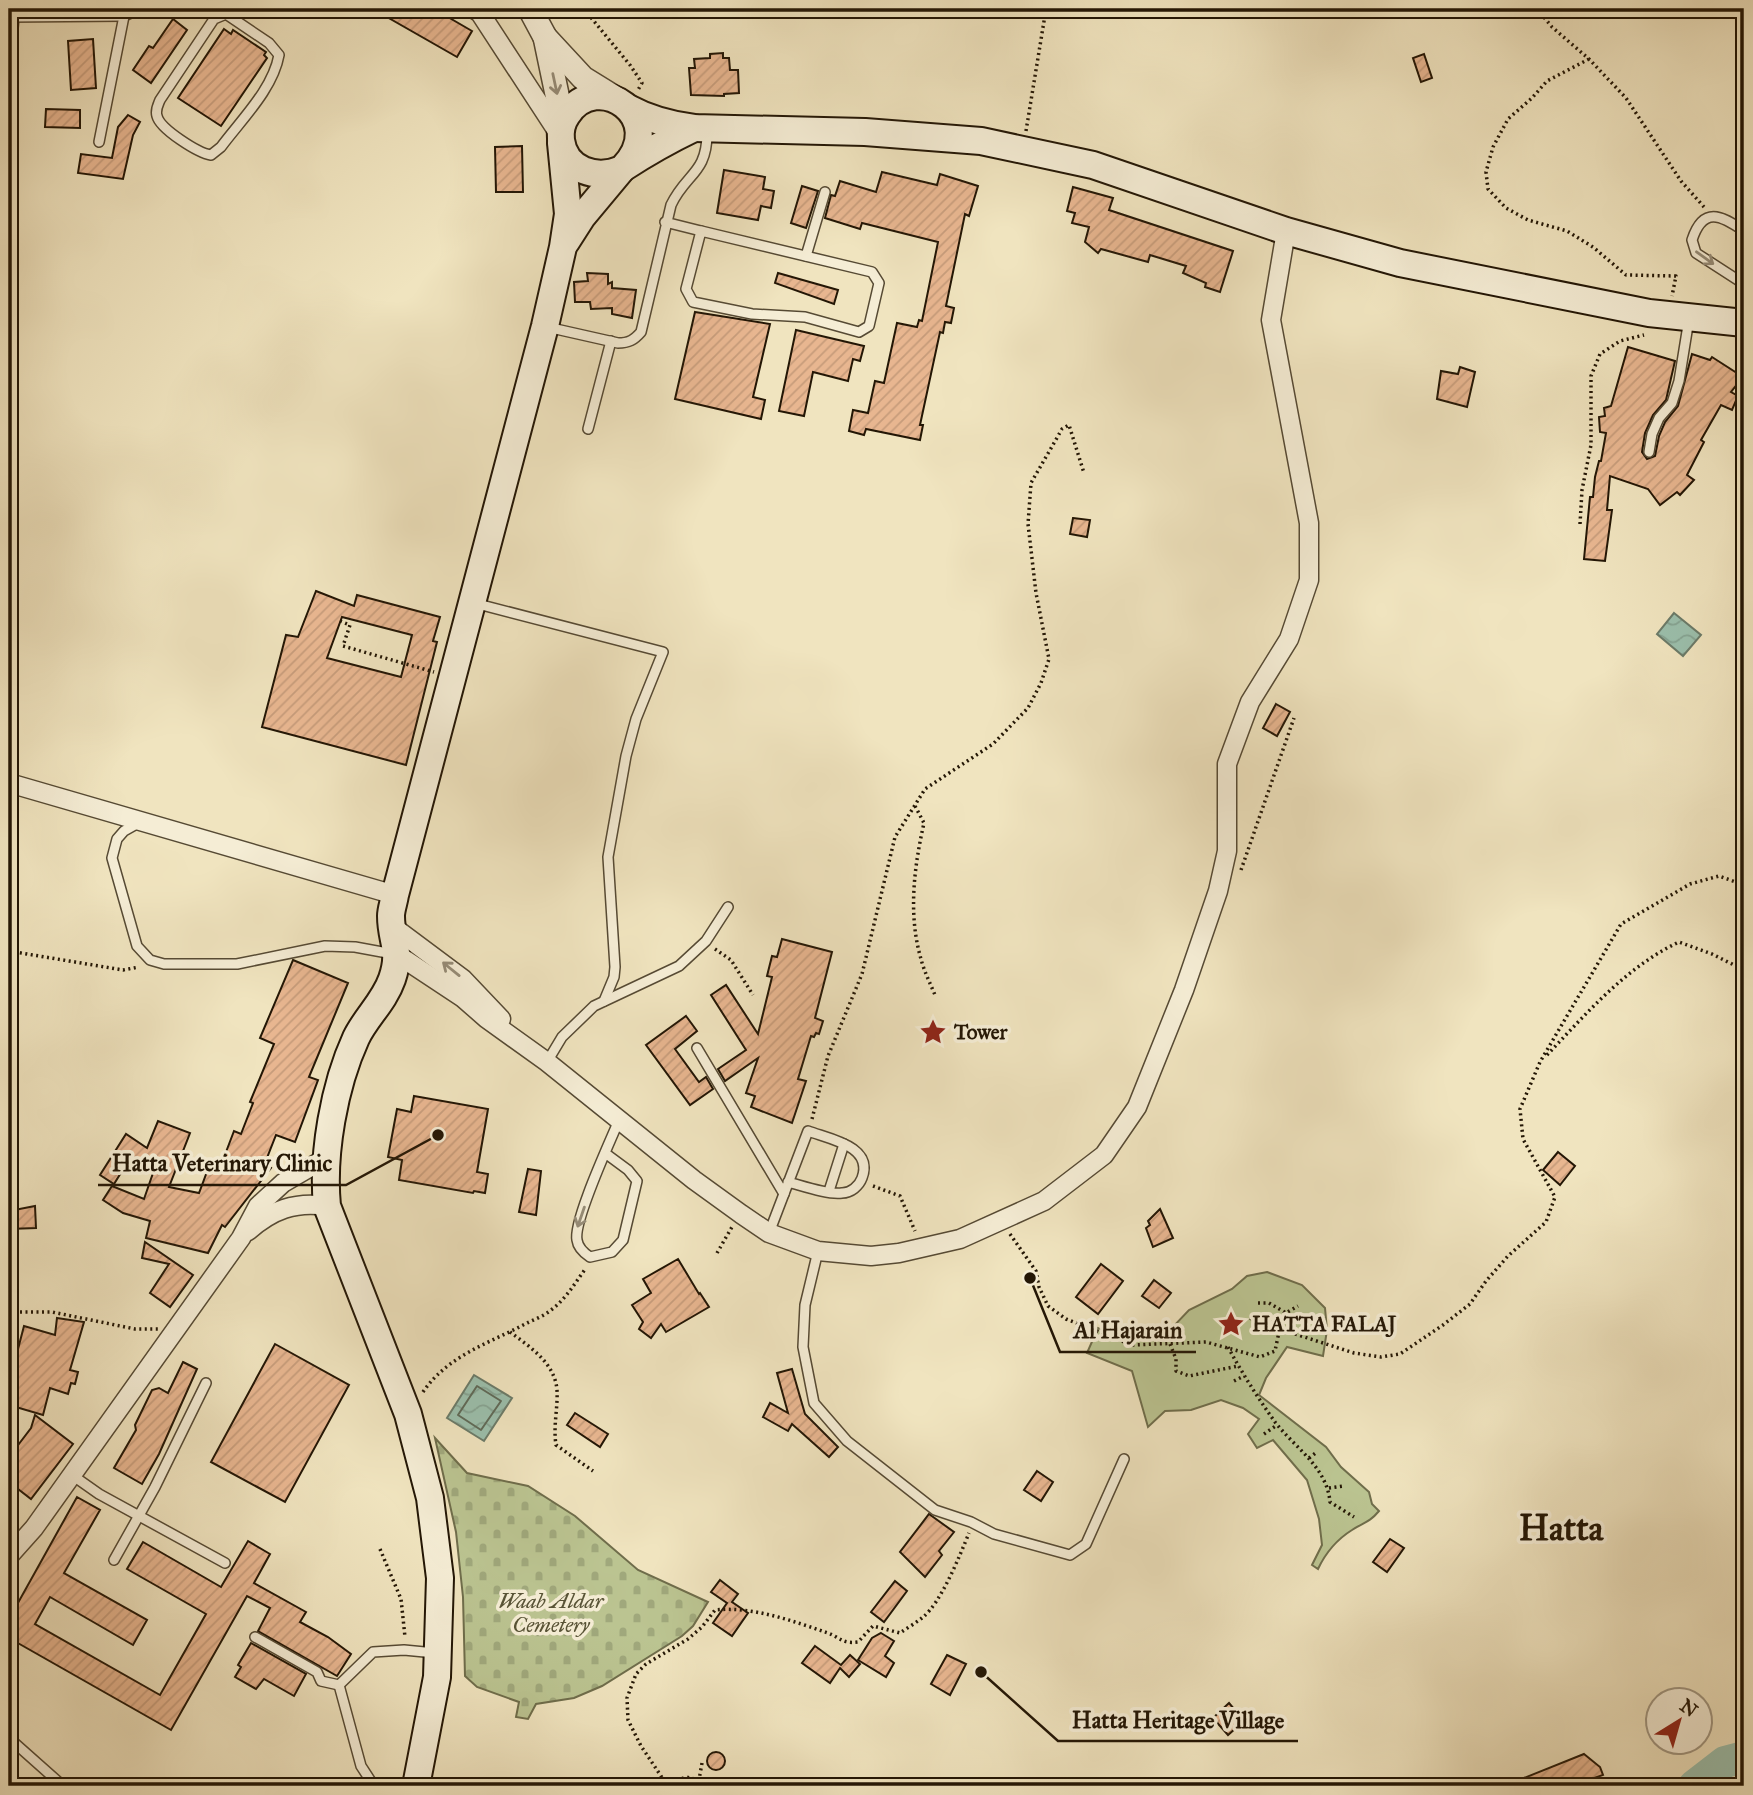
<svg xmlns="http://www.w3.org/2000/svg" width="1753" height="1795" font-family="'IM FELL Great Primer',serif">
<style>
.cemetery{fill:url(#cemetery-stones);stroke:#6f6d4b;stroke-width:2}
.park{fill:#bbc491;stroke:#6f6d4b;stroke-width:2}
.water{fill:url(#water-waves);stroke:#6b7b69;stroke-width:2}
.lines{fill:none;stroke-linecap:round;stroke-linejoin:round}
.shore{stroke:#5f6a58;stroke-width:2}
.river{stroke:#9bbfac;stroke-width:32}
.building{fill:url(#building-hatch);stroke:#231605;stroke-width:2;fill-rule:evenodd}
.service-casing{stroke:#564a34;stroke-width:12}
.minor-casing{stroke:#564a34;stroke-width:21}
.tertiary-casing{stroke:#564a34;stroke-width:26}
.secondary-casing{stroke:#231605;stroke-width:30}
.path{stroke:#231605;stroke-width:3.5;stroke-dasharray:2 3.5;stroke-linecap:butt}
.service{stroke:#f5edd5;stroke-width:9}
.minor{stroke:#f5edd5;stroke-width:18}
.tertiary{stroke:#f5edd5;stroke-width:23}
.secondary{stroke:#f5edd5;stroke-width:26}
.oneway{stroke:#968c77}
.labels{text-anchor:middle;stroke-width:7;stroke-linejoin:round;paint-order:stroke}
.poi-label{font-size:21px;font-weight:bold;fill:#231605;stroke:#f5edd5;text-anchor:start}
.park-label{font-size:21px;font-style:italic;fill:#585336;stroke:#f5edd5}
.town-label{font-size:35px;font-weight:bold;fill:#231605;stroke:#f5edd5}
.leader{fill:none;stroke:#231605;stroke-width:2.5}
.callout-dot{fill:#231605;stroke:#f5edd5;stroke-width:2.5}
.callout-label{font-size:23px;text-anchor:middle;font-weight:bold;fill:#231605;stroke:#f5edd5;stroke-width:7;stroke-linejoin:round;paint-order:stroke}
</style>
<defs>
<pattern id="cemetery-stones" width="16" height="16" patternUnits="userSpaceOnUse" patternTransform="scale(1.75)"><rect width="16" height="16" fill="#bbc491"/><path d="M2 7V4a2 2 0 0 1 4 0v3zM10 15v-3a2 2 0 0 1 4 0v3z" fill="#a0a87c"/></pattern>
<pattern id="water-waves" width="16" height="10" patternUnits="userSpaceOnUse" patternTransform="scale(1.75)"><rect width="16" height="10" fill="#9bbfac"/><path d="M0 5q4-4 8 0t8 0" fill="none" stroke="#85a392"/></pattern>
<pattern id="building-hatch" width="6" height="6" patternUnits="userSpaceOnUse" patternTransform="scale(1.75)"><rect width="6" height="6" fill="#e8b690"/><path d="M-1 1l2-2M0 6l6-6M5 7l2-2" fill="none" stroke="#c79c7b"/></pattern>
</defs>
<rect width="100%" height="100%" fill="#f0e4bf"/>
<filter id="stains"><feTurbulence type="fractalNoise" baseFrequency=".00286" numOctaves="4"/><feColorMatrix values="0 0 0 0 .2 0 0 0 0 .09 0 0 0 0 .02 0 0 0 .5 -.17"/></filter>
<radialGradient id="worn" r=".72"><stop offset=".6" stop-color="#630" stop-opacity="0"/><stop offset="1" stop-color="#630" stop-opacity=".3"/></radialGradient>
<!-- cemetery -->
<polygon class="cemetery" points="435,1438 467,1473 528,1486 575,1516 638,1570 708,1602 693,1626 682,1636 602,1686 574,1698 536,1704 528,1719 516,1717 519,1702 477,1687 465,1676 463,1597 456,1532"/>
<!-- park -->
<path class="park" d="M1267,1272L1302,1285L1325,1308L1327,1330L1323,1356L1287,1347L1266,1378L1259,1395L1326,1447L1341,1467L1369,1492L1372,1504L1379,1511C1369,1523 1364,1522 1352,1530C1336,1540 1326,1552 1318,1569L1312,1565L1322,1545L1319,1519L1307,1480L1273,1440L1257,1448L1248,1434L1259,1419L1243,1408L1221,1400L1191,1410L1165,1411L1148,1427L1132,1371L1087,1353L1098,1328L1113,1335H1154L1172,1328L1189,1310L1232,1289L1247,1276Z"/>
<!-- water -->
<g class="water">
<polygon points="1674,613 1701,635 1683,656 1657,634"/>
<polygon points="474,1375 512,1398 484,1441 447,1418"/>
</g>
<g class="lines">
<!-- shore -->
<polygon class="shore" points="477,1386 501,1401 481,1430 458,1415"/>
<!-- river -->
<polyline class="river" points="1694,1786 1725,1762 1744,1757"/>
</g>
<!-- building -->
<g class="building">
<polygon points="373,9 434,9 472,31 457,57"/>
<polygon points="173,19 187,30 151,83 133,70 149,46 153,48"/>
<polygon points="224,29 231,34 233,30 266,52 264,55 267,58 221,126 178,98"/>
<polygon points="93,39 96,88 71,90 68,41"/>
<polygon points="723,53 723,58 729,58 730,70 738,70 739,93 724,94 724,96 691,95 689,68 695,68 694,59 710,58 710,54"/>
<polygon points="1424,54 1432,78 1421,82 1413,58"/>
<polygon points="46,109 80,110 80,128 45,127"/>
<polygon points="128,115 140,122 133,135 123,179 78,173 81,154 112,158 118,127"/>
<polygon points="522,146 523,192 496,192 495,147"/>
<polygon points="724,170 765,177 763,189 774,191 771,208 761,206 758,220 717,213"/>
<polygon points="882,172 937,185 940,174 978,186 969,216 965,214 946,306 954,308 951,323 945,322 943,333 940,332 920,425 923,425 920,440 866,429 864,435 849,431 853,410 868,413 875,381 884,383 897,323 917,327 919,320 922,321 938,242 862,223 860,229 825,218 831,195 835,196 840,181 876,192"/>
<polygon points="802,186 818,191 806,228 791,223"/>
<polygon points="1073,187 1113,198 1109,210 1233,251 1220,292 1205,287 1206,283 1183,273 1186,266 1150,255 1148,262 1101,249 1098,253 1085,242 1089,227 1072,223 1075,213 1067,211"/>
<polygon points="587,273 608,274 608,284 612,282 612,288 636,290 632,318 612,314 612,308 591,309 590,302 575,302 574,282 588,281"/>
<polygon points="778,273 838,290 834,304 775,283"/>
<polygon points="695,312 770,324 753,397 765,400 761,419 675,399"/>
<polygon points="796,330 864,346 860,361 853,359 848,381 813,372 804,416 779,411"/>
<polygon points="1628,347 1675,361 1666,400 1653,415 1645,433 1642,452 1647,459 1655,456 1659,436 1665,422 1678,406 1692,354 1710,360 1712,357 1743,377 1731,392 1738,396 1732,410 1721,405 1701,440 1704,442 1687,475 1694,480 1680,495 1677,492 1660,505 1648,489 1610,476 1607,510 1612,510 1605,561 1584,559 1590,497 1593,497 1595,477 1599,461 1601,461 1606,433 1600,432 1599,417 1605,416 1604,408 1611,406"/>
<polygon points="1460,367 1475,372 1467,407 1437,399 1441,371 1458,374"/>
<polygon points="1073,518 1090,520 1087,537 1070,534"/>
<path d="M316,591L354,606L357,595L440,617L433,641L437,642L406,765L262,727L286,635L298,637ZM342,617L412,635L401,677L327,658Z"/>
<polygon points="1276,704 1290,712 1277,736 1263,728"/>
<polygon points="782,939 832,952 815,1018 823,1021 819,1034 816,1033 814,1037 811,1036 798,1079 806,1081 792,1123 751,1107 755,1096 746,1093 758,1058 725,1081 718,1069 746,1050 711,995 726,985 758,1034 772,977 767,976 772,956 777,957"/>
<polygon points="293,960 348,983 309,1077 318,1080 295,1142 276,1135 265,1163 271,1168 225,1227 222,1225 208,1253 146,1238 150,1221 123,1213 103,1200 112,1186 144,1199 153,1173 127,1163 114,1184 100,1175 126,1134 147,1148 158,1121 190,1133 169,1187 199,1193 208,1169 218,1173 234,1131 241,1134 253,1103 250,1102 274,1044 260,1038"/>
<polygon points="686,1016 697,1031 675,1049 699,1082 706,1077 713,1089 690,1105 646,1045"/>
<polygon points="414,1096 488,1109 477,1172 488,1174 485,1193 474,1191 473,1193 399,1180 402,1160 388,1157 397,1109 411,1112"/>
<polygon points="1558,1152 1575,1166 1560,1185 1543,1170"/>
<polygon points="528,1169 541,1171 536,1215 519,1212"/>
<polygon points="35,1206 36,1228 9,1229 9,1211"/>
<polygon points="1160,1209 1173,1238 1153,1247 1146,1228 1150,1225 1148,1221"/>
<polygon points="145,1242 193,1275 170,1307 150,1293 169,1264 142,1258"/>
<polygon points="678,1259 699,1294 700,1293 709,1307 666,1332 661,1324 651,1338 639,1329 643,1322 632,1305 651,1293 643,1279"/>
<polygon points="1101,1264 1123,1281 1098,1314 1076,1297"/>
<polygon points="1154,1280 1171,1293 1159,1308 1142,1296"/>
<polygon points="57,1318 84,1322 70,1370 78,1372 75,1384 71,1383 68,1394 50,1388 43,1415 9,1405 9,1347 18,1349 24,1326 55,1335"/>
<polygon points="275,1344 349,1385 285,1502 211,1462"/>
<polygon points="183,1362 197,1369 159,1454 142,1484 114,1468 136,1430 135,1425 152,1390 159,1388 168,1393"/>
<polygon points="792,1369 805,1414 838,1447 829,1457 792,1424 788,1431 763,1417 770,1403 788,1413 777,1373"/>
<polygon points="575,1413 608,1434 600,1447 567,1425"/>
<polygon points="35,1415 73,1444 31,1499 9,1482 9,1457 31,1428"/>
<polygon points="1037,1471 1053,1482 1041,1501 1024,1490"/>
<polygon points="77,1497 100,1510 64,1573 147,1620 133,1645 50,1597 35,1624 160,1695 206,1614 127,1569 143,1542 221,1587 248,1541 270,1554 254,1583 306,1612 300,1622 328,1637 351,1654 337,1676 258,1631 270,1608 247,1596 171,1730 9,1638 9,1619"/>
<polygon points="929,1514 954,1532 939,1551 942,1555 925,1577 900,1552"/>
<polygon points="1390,1539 1404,1548 1387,1572 1373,1562"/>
<polygon points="720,1580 738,1594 732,1602 748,1613 732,1636 713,1623 727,1603 711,1592"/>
<polygon points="895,1581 907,1591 884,1622 871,1612"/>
<polygon points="881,1633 894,1641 885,1656 894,1663 886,1677 858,1660 872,1638"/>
<polygon points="251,1643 306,1674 294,1696 264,1679 256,1689 235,1677 241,1667 238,1665"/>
<polygon points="815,1646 841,1665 850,1655 860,1664 849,1677 840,1668 830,1683 802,1663"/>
<polygon points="947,1655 966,1664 950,1695 931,1684"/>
<polygon points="1229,1703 1244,1721 1228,1735 1213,1718"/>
<circle cx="716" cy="1761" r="9"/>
<polygon points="1584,1754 1600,1767 1603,1775 1571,1786 1509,1786 1509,1784"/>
</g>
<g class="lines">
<!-- service casing -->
<g class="service-casing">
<g id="service">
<path d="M226,14L269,43L279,55C273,89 241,120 221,147L211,155C198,153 160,129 157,116C155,110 158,105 160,100L214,19Z"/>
<polyline points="9,17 124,16 140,9"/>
<polyline points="9,71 14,17"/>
<polyline points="99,142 124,16"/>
<polyline points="665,222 701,231"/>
<polygon points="701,231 872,272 879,283 869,326 859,332 805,317 752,314 693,302 686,289"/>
<path d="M1744,231C1721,215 1703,206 1692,240L1696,253L1744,284"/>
<polyline points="806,256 825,192"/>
<path d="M547,327L618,343C629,343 634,340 641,332L671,205C686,173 707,174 707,133"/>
<polyline points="588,429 611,341"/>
<polyline points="1649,452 1652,434 1659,418 1672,403 1679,381 1689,319"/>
<polyline points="474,603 663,652 636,719 626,756 608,857 615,967 614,977 604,1001"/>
<polyline points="140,822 124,831 117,839 112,858 137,946 150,960 164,964 237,964 325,946 355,947 393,954"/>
<polyline points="697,1048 784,1194"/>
<polyline points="547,1062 562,1037 594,1006 679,966 706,941 728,907"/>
<path d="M605,1153L628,1170L637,1181L623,1240L612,1252L590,1257C584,1253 578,1248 577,1240C573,1221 610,1142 619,1120"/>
<polyline points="829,1191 844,1144"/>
<path d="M769,1233C782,1199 795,1165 808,1131C829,1139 874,1146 862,1178C859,1186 851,1193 842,1193C828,1195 803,1186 788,1182"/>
<polyline points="818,1251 805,1305 803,1347 814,1403 847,1441 935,1510 971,1522 994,1534 1070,1555 1086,1544 1124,1459"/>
<polyline points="72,1475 99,1494 225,1563"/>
<polyline points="114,1560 155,1487 206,1383"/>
<polyline points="255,1637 317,1672 321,1681 339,1685 373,1652 404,1650 435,1653"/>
<polyline points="339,1685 361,1766 374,1786"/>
<polyline points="9,1738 63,1786"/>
</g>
</g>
<!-- minor casing -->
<g class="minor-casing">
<g id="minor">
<polyline points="474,9 480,13 561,137"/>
<polyline points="9,783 395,895"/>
<polyline points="392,926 463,979 501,1019"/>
<polyline points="398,955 463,998 487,1019 547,1062 694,1180 741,1214 769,1233 818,1251 871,1256 899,1253 960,1239 1044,1201 1104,1155 1137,1107 1184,990 1218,891 1227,851 1227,764 1250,702 1289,639 1309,580 1309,523 1271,320 1286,231"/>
<path d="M248,1231C272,1210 295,1201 327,1206"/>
<polyline points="9,1556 34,1528 241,1238 258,1206 283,1183 326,1158"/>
</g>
</g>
<!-- tertiary casing -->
<g class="tertiary-casing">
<g id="tertiary">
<polyline points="530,9 545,37 583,78 617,99"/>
<polyline points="545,37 559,104 561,131"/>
</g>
</g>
<!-- secondary casing -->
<g class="secondary-casing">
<g id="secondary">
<path d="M628,108C650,120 670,125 694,128L865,132L981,141L1093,165L1286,231L1400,263L1649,313L1744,323"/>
<path d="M623,168C671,118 597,68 567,115C562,122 560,131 561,140C565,171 597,180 622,169L623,168C646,153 669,140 694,128"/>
<polyline points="566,242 582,217 622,169"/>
<path d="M416,1786L437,1677L440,1578L430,1498L408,1414L327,1206C322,1154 334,1086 356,1038C366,1017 384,1002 392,979C402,950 391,942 391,916C391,909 394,902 395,895L545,326L563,247L568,214L561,143"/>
</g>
</g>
<!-- path -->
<g class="path">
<polyline points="584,9 630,65 642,83 638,90"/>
<polyline points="1537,9 1552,27 1589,59 1626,98 1681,181 1704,207"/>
<polyline points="1589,59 1547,81 1532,98 1508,119 1493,147 1486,172 1488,189 1506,208 1528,220 1567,231 1593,247 1626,275 1676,276 1672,296"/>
<polyline points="1026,131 1046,9"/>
<polyline points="1580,524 1582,490 1591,445 1591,376 1600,354 1620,341 1644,335"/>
<polyline points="340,621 350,625 343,646 434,672"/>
<path d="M915,806L924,823C914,867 908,915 921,959C924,971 930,983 935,995"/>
<polyline points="1241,870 1294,718"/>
<polyline points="715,949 731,960 753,995"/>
<polyline points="9,951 123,970 139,967"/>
<path d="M1547,1055C1587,1013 1626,967 1679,942L1712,954L1744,970"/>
<polyline points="812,1119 828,1056 862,974 895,837 925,789 993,744 1028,708 1041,683 1049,659 1036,593 1028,524 1031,483 1062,429 1069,425 1084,473"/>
<polyline points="873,1186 900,1196 915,1231"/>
<polyline points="1010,1234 1036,1271 1039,1287 1048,1306 1066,1319 1132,1345 1206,1342 1260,1357 1275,1351 1279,1332 1292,1333 1354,1353 1381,1357 1400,1354 1443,1325 1470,1304 1486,1281 1508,1256 1546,1222 1555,1197 1523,1139 1520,1109 1540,1062 1621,924 1690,884 1719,876 1744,885"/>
<polyline points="717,1253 732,1227"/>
<polyline points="1258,1303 1269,1303 1286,1313 1298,1306"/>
<polyline points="9,1312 52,1312 135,1329 158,1329"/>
<polyline points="1250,1318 1279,1332 1286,1313"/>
<path d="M510,1332C530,1347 555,1363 557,1390C558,1408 553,1426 556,1445L593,1471"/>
<polyline points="1170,1344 1176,1359 1176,1371 1189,1376 1238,1366"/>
<path d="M1228,1347C1242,1373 1258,1398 1275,1422C1295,1448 1327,1467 1330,1502L1354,1517"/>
<polyline points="1234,1381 1244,1376"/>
<path d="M423,1392C448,1355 490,1343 527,1323C535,1319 544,1316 551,1310C566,1299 575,1283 586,1268"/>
<polyline points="1264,1434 1277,1425"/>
<polyline points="1309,1458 1317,1452"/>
<polyline points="1329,1488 1343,1486"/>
<polyline points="380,1549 401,1599 405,1637"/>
<path d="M702,1763L699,1780L686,1777L667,1785L641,1746L628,1720L627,1698L636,1674L646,1664L688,1639L702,1627L715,1610C752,1606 793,1621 828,1633C841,1638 842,1644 858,1642L873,1626L900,1633C907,1628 916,1623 923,1617C941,1603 960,1555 969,1533"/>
</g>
<!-- service -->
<use href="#service" class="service"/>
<!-- minor -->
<use href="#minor" class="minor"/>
<!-- tertiary -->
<use href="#tertiary" class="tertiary"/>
<!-- secondary -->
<use href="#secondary" class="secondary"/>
</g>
<!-- one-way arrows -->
<defs><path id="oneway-shaft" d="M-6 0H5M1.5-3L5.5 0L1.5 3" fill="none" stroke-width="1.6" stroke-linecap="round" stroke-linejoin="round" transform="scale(1.75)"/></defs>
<g class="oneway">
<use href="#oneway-shaft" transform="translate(555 84) rotate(78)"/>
<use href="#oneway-shaft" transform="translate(1705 258) rotate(36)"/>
<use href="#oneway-shaft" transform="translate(451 969) rotate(-141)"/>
<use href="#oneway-shaft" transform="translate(581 1217) rotate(109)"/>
</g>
<!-- icons -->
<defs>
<g id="sight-bare" transform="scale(2.1)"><path d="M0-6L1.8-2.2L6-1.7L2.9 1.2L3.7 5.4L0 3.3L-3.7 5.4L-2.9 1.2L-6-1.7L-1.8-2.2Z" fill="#8f2418" stroke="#f5edd5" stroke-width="2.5" paint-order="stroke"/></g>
</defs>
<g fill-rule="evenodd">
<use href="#sight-bare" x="933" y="1032"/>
<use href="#sight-bare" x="1231" y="1324"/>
</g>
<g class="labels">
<!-- poi labels -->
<g class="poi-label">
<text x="954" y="1039">Tower</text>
<text x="1252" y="1331">HATTA FALAJ</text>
</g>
<!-- park labels -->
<g class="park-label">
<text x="551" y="1608">Waab Aldar<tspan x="551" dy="24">Cemetery</tspan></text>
</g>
<!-- town labels -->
<g class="town-label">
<text x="1561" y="1540">Hatta</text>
</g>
</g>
<!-- callouts -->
<path class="leader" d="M438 1135L346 1185H98M1030 1278L1060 1352H1196M981 1672L1058 1741H1298"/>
<g class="callout-dot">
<circle cx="438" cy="1135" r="7"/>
<circle cx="1030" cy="1278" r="7"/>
<circle cx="981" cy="1672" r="7"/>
</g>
<g class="callout-label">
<text x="222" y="1171">Hatta Veterinary Clinic</text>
<text x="1128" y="1338">Al Hajarain</text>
<text x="1178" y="1728">Hatta Heritage Village</text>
</g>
<!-- margin -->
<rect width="1753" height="1795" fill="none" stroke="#f0e4bf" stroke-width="35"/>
<rect x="10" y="10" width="1732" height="1774" fill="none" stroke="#231605" stroke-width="3.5"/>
<rect x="18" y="18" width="1718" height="1760" fill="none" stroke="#231605" stroke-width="2"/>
<!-- north arrow -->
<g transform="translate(1679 1721) rotate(37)"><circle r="33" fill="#f5edd5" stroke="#a19782" stroke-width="2"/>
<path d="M0-5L12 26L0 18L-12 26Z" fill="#8f2418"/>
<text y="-10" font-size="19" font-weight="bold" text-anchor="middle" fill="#231605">N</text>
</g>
<rect width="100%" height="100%" filter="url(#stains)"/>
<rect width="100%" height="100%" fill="url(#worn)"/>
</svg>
